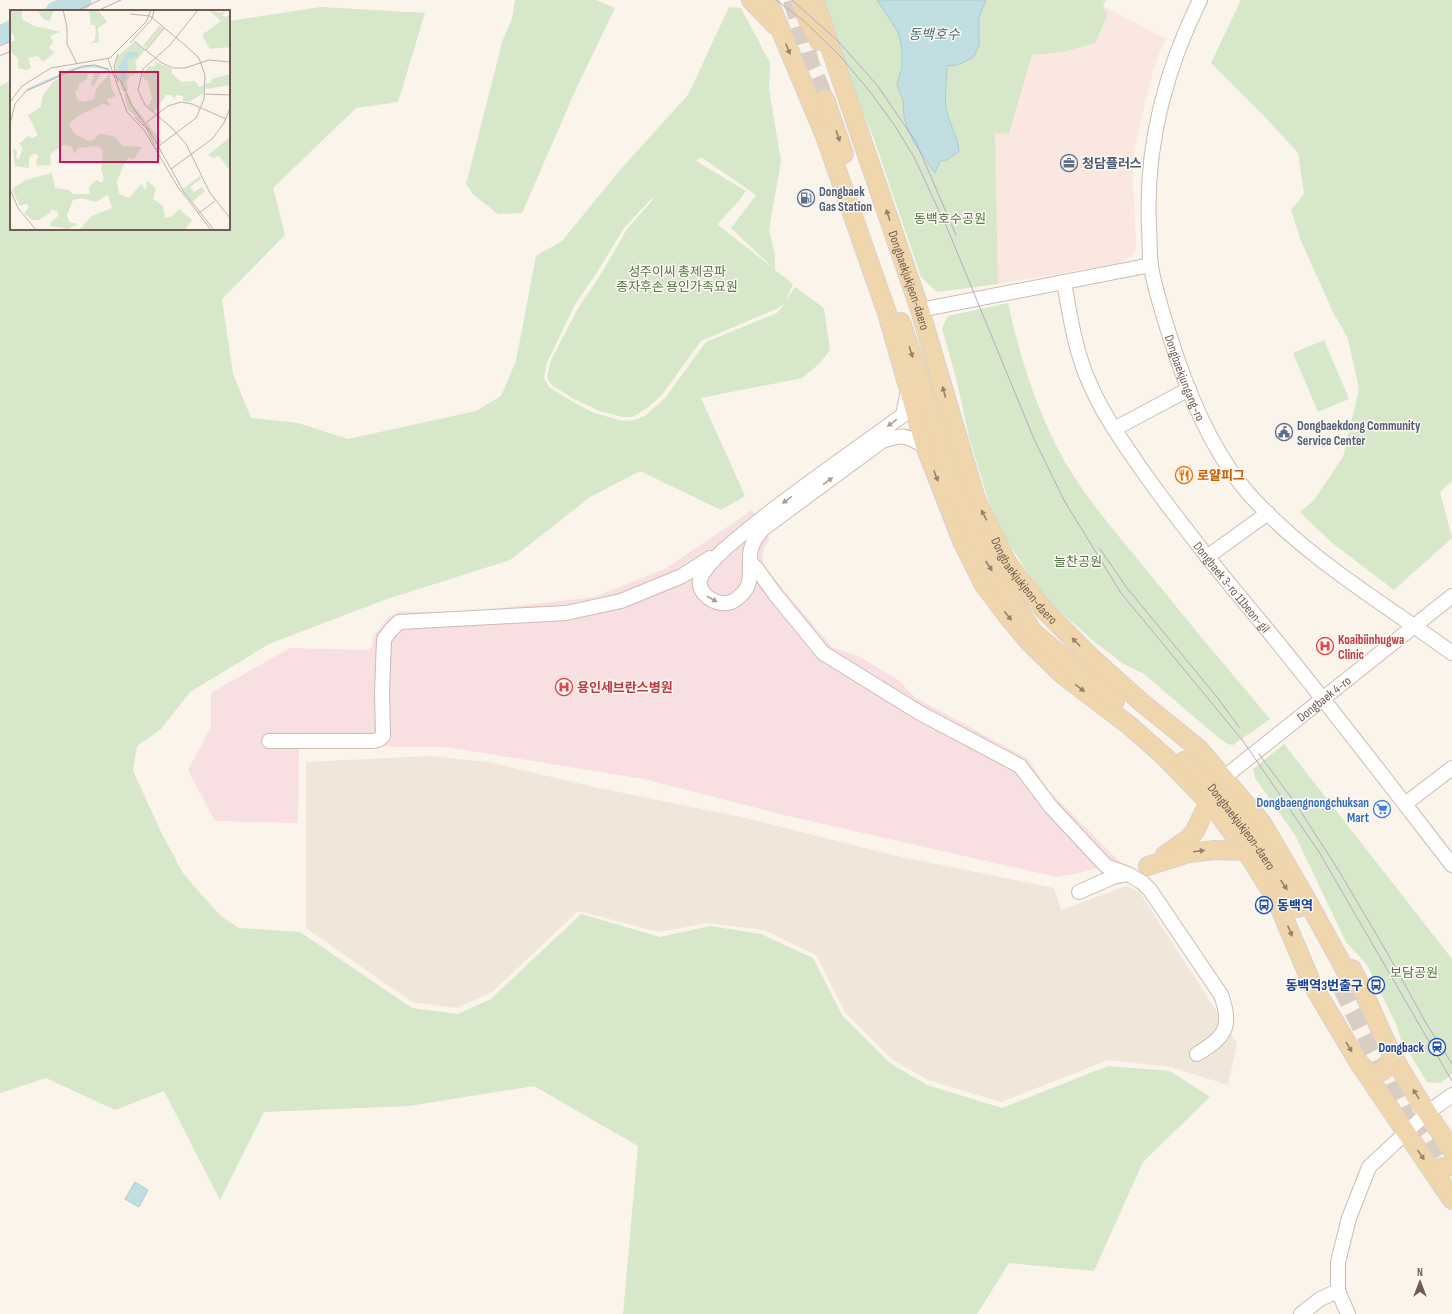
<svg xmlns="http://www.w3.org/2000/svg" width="1452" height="1314" font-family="'Sofia Sans Condensed','Noto Sans KR',sans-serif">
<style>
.residential{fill:#f1e6da}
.commercial{fill:#f9e7e0}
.medical{fill:#f7dfe2}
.green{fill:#d6e7ca;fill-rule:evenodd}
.water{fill:#c1dee2;stroke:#a9ccd2}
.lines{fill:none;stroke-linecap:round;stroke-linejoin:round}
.river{stroke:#c1dee2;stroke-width:19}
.major-tunnel{stroke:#d8cec4;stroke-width:18;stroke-dasharray:18 9;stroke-linecap:butt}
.minor-casing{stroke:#cbbcb2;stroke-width:16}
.major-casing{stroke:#d8d1ce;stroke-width:20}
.minor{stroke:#fff;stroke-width:14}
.major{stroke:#f0d6ac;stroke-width:18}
.tram{stroke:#b7a9c4;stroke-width:1}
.oneway{fill:#98816c}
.oneway2{fill:#aa9d97}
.labels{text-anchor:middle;stroke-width:3;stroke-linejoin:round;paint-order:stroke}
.service-label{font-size:13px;font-weight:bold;fill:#4e5e75;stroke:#fdf8f1;text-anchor:start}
.park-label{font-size:13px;fill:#57774a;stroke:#fdf8f1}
.street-label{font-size:13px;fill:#725c51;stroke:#fdf8f1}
.food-label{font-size:13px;font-weight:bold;fill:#c56008;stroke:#fdf8f1;text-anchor:start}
.health-label{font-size:13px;font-weight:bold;fill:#be3a42;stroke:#fdf8f1;text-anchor:start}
.shop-label{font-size:13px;font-weight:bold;fill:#366cbe;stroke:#fdf8f1;text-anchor:end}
.transit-label{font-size:13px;font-weight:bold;fill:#164399;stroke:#fdf8f1;text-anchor:end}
.water-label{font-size:14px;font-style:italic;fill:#49747c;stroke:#fdf8f1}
.inset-river{fill:none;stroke:#c1dee2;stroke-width:2}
.inset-road{fill:none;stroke:#c0b2a8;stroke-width:1}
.view{fill:#c2185b;fill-opacity:0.15;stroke:#c2185b;stroke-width:2}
.inset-edge{fill:none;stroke:#725c51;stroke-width:2}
</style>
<rect width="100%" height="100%" fill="#faf4eb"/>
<!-- residential -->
<polygon class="residential" points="430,756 488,762 594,787 741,817 892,855 1054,888 1061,910 1126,886 1139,891 1237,1043 1228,1085 1171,1067 1108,1060 1001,1102 928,1080 893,1060 845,1012 816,955 764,930 707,923 659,932 578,911 492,992 456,1008 412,1002 306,928 306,762"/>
<!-- commercial -->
<polygon class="commercial" points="1103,6 1166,39 1160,51 1153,71 1145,102 1132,162 1136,245 1134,253 1129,258 1120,263 998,284 995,133 1009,134 1032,55 1063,52"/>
<!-- medical -->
<polygon class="medical" points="752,510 770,539 764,548 762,557 765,568 832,647 860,657 898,680 916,698 1028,759 1048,790 1121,863 1074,874 1057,877 784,815 644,779 446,747 299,746 298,823 215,821 188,770 211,727 211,693 290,648 368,650 372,647 373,637 388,617 400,611 457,613 595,597 665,569"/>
<!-- green -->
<g class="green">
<polygon points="515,0 596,0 615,8 576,89 522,213 498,214 474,195 466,184 503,39 512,19"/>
<polygon points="818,0 1106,0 1103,6 1107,16 1095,43 1063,52 1032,55 1009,134 995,133 998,284 937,292 921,277 875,142"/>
<polygon points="1241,0 1452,0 1452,481 1440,492 1452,538 1394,590 1331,542 1300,512 1315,499 1343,457 1359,389 1348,339 1333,312 1301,241 1291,210 1304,194 1298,153 1265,117 1211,63"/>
<path d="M321,7L425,13L398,102L356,108L273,188L285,235L222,299L233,374L251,418L298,423L348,439L476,411L501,396L516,361L536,256L562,241L620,170L688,95L729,7L741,8L770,63L769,89L781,161L769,230L775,254V270L793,284L786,300L795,287L824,308L830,350L819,364L802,378L701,398L745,496L721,510L640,471L590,497L510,560L384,600L269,644L190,692L161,729L137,746L133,771L162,834L183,873L200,893L222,917L239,928L300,932L412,1008L458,1014L491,999L581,914L660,937L710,926L761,934L813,958L842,1015L890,1063L927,1085L1002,1108L1108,1066L1170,1071L1210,1097L1143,1162L1094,1271L1009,1263L977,1314H623L638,1146L534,1086L409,1106L264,1112L220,1200L164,1091L115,1110L46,1078L0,1093V86L11,80V229H229V21ZM701,157L756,195L731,228L773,268L718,225L719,222L738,202L746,191L696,161ZM655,195L651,202L627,229L603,271L577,310L551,360L547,377L549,382L553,386L574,399L600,411L622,417H632L646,409L661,396L701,341L776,309L784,304L777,313L706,342L665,398L645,416L634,420L623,421L594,413L573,402L549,387L544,378L547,363L574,306L597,272L624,228Z"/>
<path d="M1008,303C1020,358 1037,412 1065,462C1086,498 1114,531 1141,563C1183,616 1227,668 1270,719L1233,745L1228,744L1220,739L1144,674L1122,663L1095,642L1049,602L1032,579L1006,539L988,499L969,437L957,382L942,328L948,316Z"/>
<polygon points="1324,340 1349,399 1318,412 1293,353"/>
<polygon points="1284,744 1452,959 1452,1074 1441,1083 1427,1082 1401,1040 1397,1026 1367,965 1346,942 1295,835 1255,778 1253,769"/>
</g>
<!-- water -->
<g class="water">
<path d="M877,0H986L979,17V45L973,58L957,65L947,66C947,81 943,103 948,116C952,129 958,138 959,152L946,160L940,161L935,173L914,143L908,129L904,118L903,100L897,85L902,67V49L898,32Z"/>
<polygon points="135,1182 148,1190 139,1207 125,1199"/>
</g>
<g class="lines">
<!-- river -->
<g class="river">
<polyline points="55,11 82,0"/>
<polyline points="0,35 11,30"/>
</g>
<!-- major-tunnel -->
<g class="major-tunnel">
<polyline points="792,0 811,65 825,99"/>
<polyline points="1341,987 1409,1123 1418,1136"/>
<polyline points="1417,1117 1452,1170"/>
</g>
<!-- minor casing -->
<g class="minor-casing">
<g id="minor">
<path id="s1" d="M1200,0C1165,71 1145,148 1149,228C1150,240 1149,254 1151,267C1157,299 1168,331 1178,361C1194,407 1216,456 1248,493C1306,558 1382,602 1452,653"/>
<path id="s2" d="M1064,282C1070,316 1075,350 1089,382C1103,415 1124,444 1144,473C1182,526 1223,577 1265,627C1329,705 1390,785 1452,865"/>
<polyline points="920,310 1151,265"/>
<path d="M908,391L903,415C854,451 804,485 756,523C738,538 717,553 703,573C690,591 719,611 735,600C754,587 749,575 750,557C750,545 756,536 764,528L882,441C904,434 905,435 925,446"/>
<polyline points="1114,429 1189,389"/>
<polyline points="1207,557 1268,513"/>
<path d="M750,562L757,569L775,594L823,653L920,713L1020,766L1051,807L1106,866L1128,874L1143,883L1150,890L1221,995C1233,1027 1225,1037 1197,1054"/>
<polyline points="269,741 372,741 378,740 383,736 382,692 384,639 391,630 399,622 566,613 621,601 682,576 710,558"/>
<path id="s3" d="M1232,771L1452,596"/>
<polyline points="1405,804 1452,768"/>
<polyline points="1079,892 1113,877 1127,874"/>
<polyline points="1301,1314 1320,1299 1338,1291"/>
<polyline points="1348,1314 1338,1291 1338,1262 1349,1218 1369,1167 1427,1113 1452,1095"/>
</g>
</g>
<!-- major casing -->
<g class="major-casing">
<g id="major">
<polyline points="751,0 775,25"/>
<polyline points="768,0 825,136 887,313 925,446 962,541 984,585 1009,618 1030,643 1063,675 1130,726 1165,757 1216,810 1246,851 1276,899 1312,984 1359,1063 1452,1200"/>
<polyline points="800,0 807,18 819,41"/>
<path id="s4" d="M814,0L920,310L976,499L1008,564L1044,610L1093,659L1140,701L1199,749L1262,823L1303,893L1353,984"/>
<polyline points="825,99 844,154"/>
<polyline points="901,322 933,418 953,485 985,559 1034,633 1115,701"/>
<path id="s5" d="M1184,761L1211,785L1254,840L1291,896L1298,908"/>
<polyline points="1165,855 1188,839 1195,831 1203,814 1211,805"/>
<polyline points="1148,866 1189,853 1216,850 1246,851"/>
<path d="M1352,969C1367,997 1378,1027 1392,1054C1410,1088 1431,1119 1452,1150"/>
<path d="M1361,1065L1370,1075C1385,1073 1388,1067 1392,1054"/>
<polyline points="1443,1186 1438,1174 1443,1167 1452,1166"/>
</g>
</g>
<!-- minor -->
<use href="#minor" class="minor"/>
<!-- major -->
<use href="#major" class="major"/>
<!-- tram -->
<g class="tram">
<polyline points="776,0 804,21 841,57 871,93 895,126 914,157 948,230 1034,439 1065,502 1121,593 1243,741 1319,852 1452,1081"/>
<polyline points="792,0 838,41 877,85 916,142 956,235"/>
<polyline points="76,11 100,0"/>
<polyline points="97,11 121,0"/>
<polyline points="0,46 11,41"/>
<polyline points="0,56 11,51"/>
<polyline points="1100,549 1127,588 1217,697 1239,727"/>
<polyline points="1259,754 1296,804 1339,871 1389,956 1426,1023 1452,1064"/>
</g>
</g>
<!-- one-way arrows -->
<defs><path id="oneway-solid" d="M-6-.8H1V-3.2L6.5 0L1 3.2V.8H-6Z"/></defs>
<g class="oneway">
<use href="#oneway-solid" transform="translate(788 49) rotate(68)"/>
<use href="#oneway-solid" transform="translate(838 136) rotate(71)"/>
<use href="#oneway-solid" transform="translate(888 215) rotate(-109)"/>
<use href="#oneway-solid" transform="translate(911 352) rotate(72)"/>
<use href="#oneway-solid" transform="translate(944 392) rotate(-106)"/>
<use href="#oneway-solid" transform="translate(936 476) rotate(69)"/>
<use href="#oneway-solid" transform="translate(984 515) rotate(-117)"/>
<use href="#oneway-solid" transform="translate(989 566) rotate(56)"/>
<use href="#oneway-solid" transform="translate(1008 616) rotate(52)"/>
<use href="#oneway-solid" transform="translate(1076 642) rotate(-134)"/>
<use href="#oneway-solid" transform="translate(1080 688) rotate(37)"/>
<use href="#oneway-solid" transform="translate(1199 851) rotate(-7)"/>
<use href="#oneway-solid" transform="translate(1284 885) rotate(56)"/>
<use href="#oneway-solid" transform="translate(1290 931) rotate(67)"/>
<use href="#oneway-solid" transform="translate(1349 1047) rotate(59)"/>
<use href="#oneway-solid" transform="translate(1416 1094) rotate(-121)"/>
<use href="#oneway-solid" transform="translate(1421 1155) rotate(56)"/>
</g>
<g class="oneway2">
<use href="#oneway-solid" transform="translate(892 423) rotate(144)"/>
<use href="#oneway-solid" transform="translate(828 481) rotate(-36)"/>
<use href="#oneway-solid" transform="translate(787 500) rotate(144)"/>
<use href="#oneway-solid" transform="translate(712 599) rotate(29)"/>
</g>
<!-- icons -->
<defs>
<g id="office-ring" transform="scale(0.9)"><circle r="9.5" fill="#fdf8f1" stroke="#5c6f8a" stroke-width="1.5"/><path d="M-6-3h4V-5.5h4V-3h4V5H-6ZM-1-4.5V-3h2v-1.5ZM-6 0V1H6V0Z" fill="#5c6f8a"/></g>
<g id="fuel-ring" transform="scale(0.9)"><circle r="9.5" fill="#fdf8f1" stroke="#5c6f8a" stroke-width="1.5"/><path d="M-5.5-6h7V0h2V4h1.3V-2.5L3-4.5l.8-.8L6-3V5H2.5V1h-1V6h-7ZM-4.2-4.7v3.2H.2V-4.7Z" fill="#5c6f8a"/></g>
<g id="civic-ring" transform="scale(0.9)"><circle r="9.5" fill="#fdf8f1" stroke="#5c6f8a" stroke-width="1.5"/><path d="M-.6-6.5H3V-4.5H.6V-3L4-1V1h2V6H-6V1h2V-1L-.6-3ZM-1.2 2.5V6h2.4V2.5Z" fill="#5c6f8a"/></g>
<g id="restaurant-ring" transform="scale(0.9)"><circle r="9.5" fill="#fdf8f1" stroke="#e8710a" stroke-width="1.5"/><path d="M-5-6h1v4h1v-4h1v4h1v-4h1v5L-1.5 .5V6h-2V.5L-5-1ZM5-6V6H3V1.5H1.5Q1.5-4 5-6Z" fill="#e8710a"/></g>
<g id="hospital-ring" transform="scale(0.9)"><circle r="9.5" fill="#fdf8f1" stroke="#e0444e" stroke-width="1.5"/><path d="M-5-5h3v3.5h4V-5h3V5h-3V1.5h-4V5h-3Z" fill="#e0444e"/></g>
<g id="supermarket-ring" transform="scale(0.9)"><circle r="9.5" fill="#fdf8f1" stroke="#3f7fe0" stroke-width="1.5"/><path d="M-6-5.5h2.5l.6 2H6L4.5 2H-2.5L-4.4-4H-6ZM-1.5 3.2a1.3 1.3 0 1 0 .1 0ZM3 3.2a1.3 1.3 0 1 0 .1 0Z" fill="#3f7fe0"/></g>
<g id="bus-ring" transform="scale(0.9)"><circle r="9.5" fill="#fdf8f1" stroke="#1a4fb4" stroke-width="1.5"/><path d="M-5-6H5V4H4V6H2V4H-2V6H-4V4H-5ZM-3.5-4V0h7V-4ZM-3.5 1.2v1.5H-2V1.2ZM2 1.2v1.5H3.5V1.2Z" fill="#1a4fb4"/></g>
<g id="station-ring" transform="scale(0.9)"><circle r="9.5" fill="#fdf8f1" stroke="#1a4fb4" stroke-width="1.5"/><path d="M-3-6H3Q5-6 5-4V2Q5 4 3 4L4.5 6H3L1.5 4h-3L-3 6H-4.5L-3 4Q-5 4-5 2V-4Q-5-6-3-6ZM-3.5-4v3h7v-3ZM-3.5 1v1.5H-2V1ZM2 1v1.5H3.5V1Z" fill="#1a4fb4"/></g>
</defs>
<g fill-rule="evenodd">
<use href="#office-ring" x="1069" y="163"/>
<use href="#fuel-ring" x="806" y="198"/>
<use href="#civic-ring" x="1284" y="432"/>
<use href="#restaurant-ring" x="1184" y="475"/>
<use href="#hospital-ring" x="1325" y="646"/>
<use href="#hospital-ring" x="564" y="687"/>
<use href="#supermarket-ring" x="1382" y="809"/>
<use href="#bus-ring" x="1264" y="905"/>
<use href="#bus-ring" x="1376" y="985"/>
<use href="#station-ring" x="1437" y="1047"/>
</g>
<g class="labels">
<!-- service labels -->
<g class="service-label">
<text x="1082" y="168">청담플러스</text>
<text x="819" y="196">Dongbaek<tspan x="819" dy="15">Gas Station</tspan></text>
<text x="1297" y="430">Dongbaekdong Community<tspan x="1297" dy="15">Service Center</tspan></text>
</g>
<!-- park labels -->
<g class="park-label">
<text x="950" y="223">동백호수공원</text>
<text x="677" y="276">성주이씨 총제공파<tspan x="677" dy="15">종자후손 용인가족묘원</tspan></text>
<text x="1078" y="566">늘찬공원</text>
<text x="1414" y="977">보담공원</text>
</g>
<!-- street labels -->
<g class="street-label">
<text dy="5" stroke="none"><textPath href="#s4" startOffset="296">Dongbaekjukjeon-daero</textPath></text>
<text dy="5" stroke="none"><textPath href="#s1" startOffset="391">Dongbaekjungang-ro</textPath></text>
<text dy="5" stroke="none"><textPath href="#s4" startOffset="620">Dongbaekjukjeon-daero</textPath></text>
<text dy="5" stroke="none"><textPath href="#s2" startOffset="354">Dongbaek 3-ro 11beon-gil</textPath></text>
<text dy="5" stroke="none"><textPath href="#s3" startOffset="117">Dongbaek 4-ro</textPath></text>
<text dy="5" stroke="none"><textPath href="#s5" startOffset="88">Dongbaekjukjeon-daero</textPath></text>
</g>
<!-- food labels -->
<g class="food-label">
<text x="1197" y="480">로얄피그</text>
</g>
<!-- health labels -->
<g class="health-label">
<text x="1338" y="644">Koaibiinhugwa<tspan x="1338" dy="15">Clinic</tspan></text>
<text x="577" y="692">용인세브란스병원</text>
</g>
<!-- shop labels -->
<g class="shop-label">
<text x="1369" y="807">Dongbaengnongchuksan<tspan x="1369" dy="15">Mart</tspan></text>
</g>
<!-- transit labels -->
<g class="transit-label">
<text x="1277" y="910" text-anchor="start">동백역</text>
<text x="1363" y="990">동백역3번출구</text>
<text x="1424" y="1052">Dongback</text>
</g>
<!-- water labels -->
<g class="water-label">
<text x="934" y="39">동백호수</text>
</g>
</g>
<!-- overview -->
<g transform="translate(10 10)">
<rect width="220" height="220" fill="#faf4eb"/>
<path d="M0,0H12V9L24,16L51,22L40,26L43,32L39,38L44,43L33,52L28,46L18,48L21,58L16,60L8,58V49L0,40V33L5,30L3,24H0ZM27,0L43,1L40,11L33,9ZM79,0H88L97,12L88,18L89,32L80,34L85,30L86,21L85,15H81ZM199,0L210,3L216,0L212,5L215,7L220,5V37L200,39L192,25L211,11ZM149,16L153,18L136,38L133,36ZM124,32L135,40L125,52L127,57L124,65L120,66L117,71L118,81L113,82L105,60L107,47ZM144,51L162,59V63L171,72L185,71L189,77L195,75L190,95L192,84L179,92L173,91V86L166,85L164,89L161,85H156L144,102L138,97L142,88L138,72L132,66L140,55L142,57L146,55ZM85,61L91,63L83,77L81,75ZM58,63H78L77,69L68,75L69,78L65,82L67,90L73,92L84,89L86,79L100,63L102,80L106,86L97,89L100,96L93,94L68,106L59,114L65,124L78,131L83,130L89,124L98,125L105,127L113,136L132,137L124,149L118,148L113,156L107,171L109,184L119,188L131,174L136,180L137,171L146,178L143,189L153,196L155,208L161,207L169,199L182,210L175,220H69L82,206L102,198L98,185L86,192L71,188L63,190L57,205L59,212L68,214L58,219L41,216L40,213L48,206L47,201L41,199L40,203L28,210H22L14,203L19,197L17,194L10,196L2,179L16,170L42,163L45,178L59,180L63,184H80L79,177L86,170L92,173L94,167L91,160L93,140L86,136L68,138L65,144L61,136L53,135L40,144L41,155L27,156L26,151L29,146L24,143L19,148V158L5,156L3,139L7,141L6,148L9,149L13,138L9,134L18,126L23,128L28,125L18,105L31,97L33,85L43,72ZM220,64V75L196,79V73H201L202,69ZM118,83L122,94L136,111L133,113L118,99L114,84ZM137,113L152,132L148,136L135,115ZM220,127V158H218L209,146L203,148L198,145ZM190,166L191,169L180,177L184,182L192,177L195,181L182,192L173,179Z" fill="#d6e7ca"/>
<path d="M119,41L127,43L128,46L117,50L118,60L113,74L108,57Z" fill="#c1dee2"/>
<path class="inset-river" d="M17,80L63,59L82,56L99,59"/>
<path class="inset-road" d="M53,0L57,17V34L67,54M188,0L159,36L133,59L128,80L135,95L162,118L176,134L200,183L220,208M120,4L140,6L175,35L189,48L195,65L194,89L186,108L145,139M124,31L152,53L163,58H175L199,50L220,52M120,33L142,9L144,0M136,40L154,18M98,49L117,102L134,120L169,179M108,72L104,57L108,44M195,84L220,85M0,92L12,76L41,58L100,48L136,12L141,0M125,107L137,119L145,136M0,114L5,94L16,81L73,56L85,55L97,59L111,71L122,96L139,120L174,182L204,220M133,115L158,96L171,92L182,94L216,109M161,159L202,129L214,113L220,98M169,178L201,220M0,179L8,198L26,220M189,203L205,191"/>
<path class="view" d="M50,62H148V152H50Z"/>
<rect width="220" height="220" class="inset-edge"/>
</g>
<!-- north arrow -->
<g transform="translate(1420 1282)" stroke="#fdf8f1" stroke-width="3" paint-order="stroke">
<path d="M0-3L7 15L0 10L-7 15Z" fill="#725c51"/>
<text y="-6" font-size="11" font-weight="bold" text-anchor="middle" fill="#725c51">N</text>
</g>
</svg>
